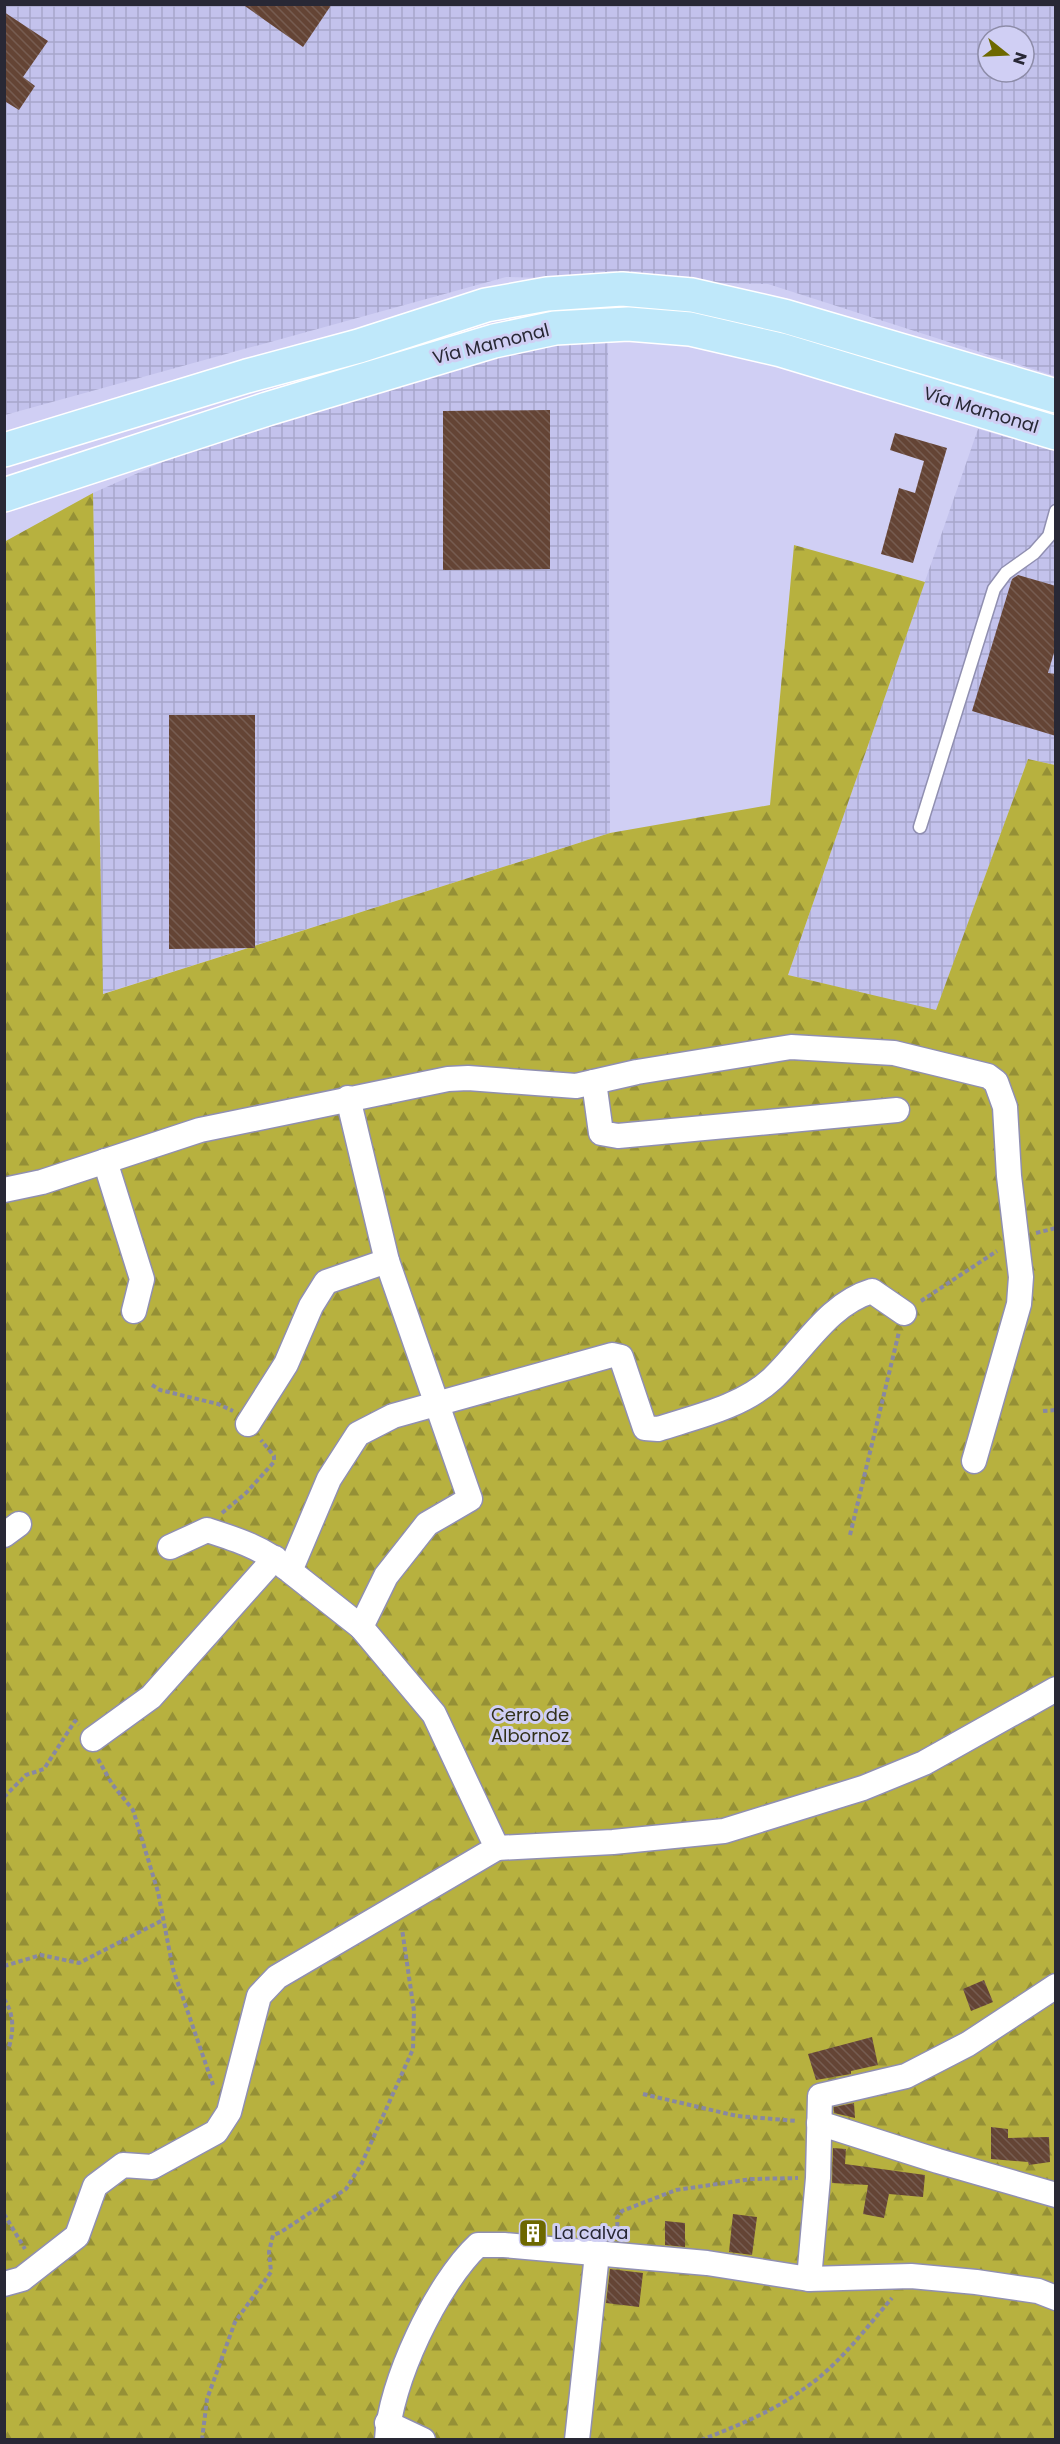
<svg xmlns="http://www.w3.org/2000/svg" width="1060" height="2444" font-family="Poppins,sans-serif">
<style>
.industrial{fill:url(#industrial-grid);fill-rule:evenodd}
.forest{fill:url(#forest-firs)}
.building{fill:url(#building-back-hatch)}
.lines{fill:none;stroke-linecap:round;stroke-linejoin:round}
.lane-casing{stroke:#908fb1;stroke-width:15}
.street-casing{stroke:#908fb1;stroke-width:27}
.primary-casing{stroke:#fff;stroke-width:36}
.path{stroke:#8888a3;stroke-width:4;stroke-dasharray:4.5 3;stroke-linecap:butt}
.lane{stroke:#fff;stroke-width:12}
.street{stroke:#fff;stroke-width:24}
.primary{stroke:#bfe8fa;stroke-width:33}
.labels{text-anchor:middle;stroke-width:6;stroke-linejoin:round;paint-order:stroke}
.street-label{font-size:18px;fill:#282835;stroke:#d0cff4}
.park-label{font-size:18px;fill:#32311a;stroke:#d0cff4}
.poi-label{font-size:18px;fill:#282835;stroke:#d0cff4;text-anchor:start}
</style>
<defs>
<pattern id="industrial-grid" width="8" height="8" patternUnits="userSpaceOnUse" patternTransform="scale(1.5)"><rect width="8" height="8" fill="#c3c2ec"/><path d="M0 4h8M4 0v8" fill="none" stroke="#a8a7cb"/></pattern>
<pattern id="forest-firs" width="22" height="20" patternUnits="userSpaceOnUse" patternTransform="scale(1.5)"><rect width="22" height="20" fill="#b7b13f"/><path d="M5 1l3.5 6h-7zM16 11l3.5 6h-7z" fill="#959036"/></pattern>
<pattern id="building-back-hatch" width="6" height="6" patternUnits="userSpaceOnUse" patternTransform="scale(1.5)"><rect width="6" height="6" fill="#644435"/><path d="M-1 5l2 2M0 0l6 6M5-1l2 2" fill="none" stroke="#765c51"/></pattern>
</defs>
<rect width="100%" height="100%" fill="#d0cff4"/>
<!-- industrial -->
<g class="industrial">
<path d="M5,5H1055V376L768,284L506,277L5,415ZM988,36H1024V72H988Z"/>
<polygon points="608,343 610,833 102,994 93,493 165,461 522,345"/>
<polygon points="978,429 1055,451 1055,765 1028,759 936,1011 788,975"/>
</g>
<!-- forest -->
<polygon class="forest" points="93,493 103,994 610,833 770,805 794,545 925,582 788,975 936,1010 1028,759 1055,765 1055,2439 5,2439 4,542"/>
<!-- building -->
<g class="building">
<polygon points="242,4 332,4 303,47"/>
<polygon points="4,12 48,41 23,77 35,86 19,110 6,102 4,104"/>
<polygon points="550,410 550,569 443,570 443,411"/>
<polygon points="895,433 947,448 913,563 881,554 899,488 915,493 924,461 890,450"/>
<polygon points="1018,575 1056,586 1056,646 1048,673 1056,674 1056,736 972,711 1012,579"/>
<polygon points="169,715 255,715 255,948 169,949"/>
<polygon points="984,1980 993,2002 971,2011 963,1989"/>
<polygon points="872,2037 878,2065 851,2071 851,2074 816,2080 808,2054"/>
<polygon points="854,2103 855,2118 834,2113 834,2107"/>
<polygon points="991,2127 1008,2129 1008,2138 1049,2137 1050,2162 1029,2165 1028,2162 991,2159"/>
<polygon points="833,2148 846,2149 845,2164 925,2175 923,2197 889,2194 884,2218 863,2214 868,2185 832,2183"/>
<polygon points="733,2214 757,2217 752,2255 729,2252"/>
<polygon points="665,2221 685,2223 685,2247 665,2245"/>
<polygon points="610,2269 643,2273 639,2307 606,2303"/>
</g>
<g class="lines">
<!-- lane casing -->
<g class="lane-casing">
<polyline id="lane" points="920,827 994,589 1006,573 1034,553 1049,536 1056,511"/>
</g>
<!-- street casing -->
<g class="street-casing">
<g id="street">
<polyline points="594,1082 601,1133 618,1136 897,1110"/>
<polyline points="348,1098 387,1261 470,1499 427,1524 386,1576 361,1627"/>
<polyline points="105,1161 142,1279 134,1311"/>
<polyline points="4,1190 42,1182 200,1130 448,1079 468,1078 576,1086 637,1072 791,1047 894,1053 988,1076 996,1082 1005,1107 1009,1176 1021,1277 1019,1304 974,1461"/>
<polyline points="248,1424 286,1364 311,1306 326,1282 387,1261"/>
<polyline points="4,1535 19,1524"/>
<path d="M170,1547L207,1530C235,1539 264,1548 286,1568"/>
<polyline points="93,1739 151,1697 275,1558"/>
<polyline points="497,1848 613,1842 724,1831 863,1788 924,1763 1056,1689"/>
<polyline points="819,2123 938,2161 1056,2195"/>
<polyline points="809,2279 818,2178 820,2096 906,2076 968,2044 1056,1986"/>
<path d="M4,2284L22,2279L77,2236L95,2186L123,2165L152,2167L216,2132L229,2112L259,1996L277,1977L497,1848L434,1714L361,1627L290,1571L329,1479L358,1434L393,1416L612,1355L621,1357L645,1428L658,1429C695,1417 742,1407 772,1379C804,1349 828,1304 872,1291L904,1313"/>
<polyline points="387,2423 423,2440"/>
<path d="M387,2440C389,2384 437,2283 478,2245H504L707,2263L809,2279L911,2276L976,2282L1038,2291L1056,2298"/>
<polyline points="577,2440 597,2254"/>
</g>
</g>
<!-- primary casing -->
<g class="primary-casing">
<g id="primary">
<polyline points="4,450 247,376 359,346 486,305 547,294 622,289 692,295 784,316 1056,396"/>
<polyline points="4,495 267,409 494,341 555,328 628,324 690,329 781,350 1056,433"/>
</g>
</g>
<!-- path -->
<g class="path">
<polyline points="1036,1233 1056,1228"/>
<polyline points="921,1301 997,1251"/>
<polyline points="152,1385 160,1390 218,1404 233,1411"/>
<polyline points="1043,1411 1056,1410"/>
<polyline points="222,1513 246,1493 274,1462 274,1456 261,1440"/>
<polyline points="850,1535 899,1332"/>
<polyline points="98,1759 112,1784 133,1810 158,1892 173,1969 213,2085"/>
<polyline points="4,1797 26,1775 44,1769 75,1721 79,1725"/>
<polyline points="4,1966 41,1955 79,1963 163,1920"/>
<path d="M4,1999C14,2014 14,2030 9,2047L4,2048"/>
<polyline points="643,2094 737,2116 797,2121"/>
<polyline points="4,2214 25,2249"/>
<polyline points="618,2234 617,2218 622,2211 676,2190 752,2179 798,2178"/>
<polyline points="202,2440 207,2399 235,2322 271,2272 269,2252 273,2235 281,2232 346,2189 362,2163 413,2049 414,2011 402,1929"/>
<path d="M701,2440C737,2426 774,2411 805,2388C839,2365 866,2328 892,2298"/>
</g>
<!-- lane -->
<use href="#lane" class="lane"/>
<!-- street -->
<use href="#street" class="street"/>
<!-- primary -->
<use href="#primary" class="primary"/>
</g>
<!-- icons -->
<defs>
<g id="building-square" transform="scale(1.5)"><rect x="-9" y="-9" width="18" height="18" rx="4" fill="#6d6800" stroke="#d0cff4"/><path d="M-4-6H4V6H1V3H-1V6H-4ZM-2.5-4.3h1.7v1.8h-1.7ZM.8-4.3h1.7v1.8H.8ZM-2.5-1h1.7V.8h-1.7ZM.8-1h1.7V.8H.8Z" fill="#fff"/></g>
</defs>
<g fill-rule="evenodd">
<use href="#building-square" x="533" y="2233"/>
</g>
<g class="labels">
<!-- street labels -->
<g class="street-label">
<text transform="translate(491 344) rotate(-14)" y="6">Vía Mamonal</text>
<text transform="translate(981 410) rotate(17)" y="6">Vía Mamonal</text>
</g>
<!-- park labels -->
<g class="park-label">
<text x="530" y="1721">Cerro de<tspan x="530" dy="21">Albornoz</tspan></text>
</g>
<!-- poi labels -->
<g class="poi-label">
<text x="554" y="2239">La calva</text>
</g>
</g>
<!-- border -->
<rect width="1060" height="2444" fill="none" stroke="#282835" stroke-width="12"/>
<!-- north arrow -->
<g transform="translate(1006 54) rotate(108)"><circle r="28" fill="#d0cff4" stroke="#8d8ca8" stroke-width="1.5"/>
<path d="M0-4.5L10 22L0 15L-10 22Z" fill="#6d6800"/>
<text y="-9" font-size="16" font-weight="bold" text-anchor="middle" fill="#282835">N</text>
</g>
</svg>
